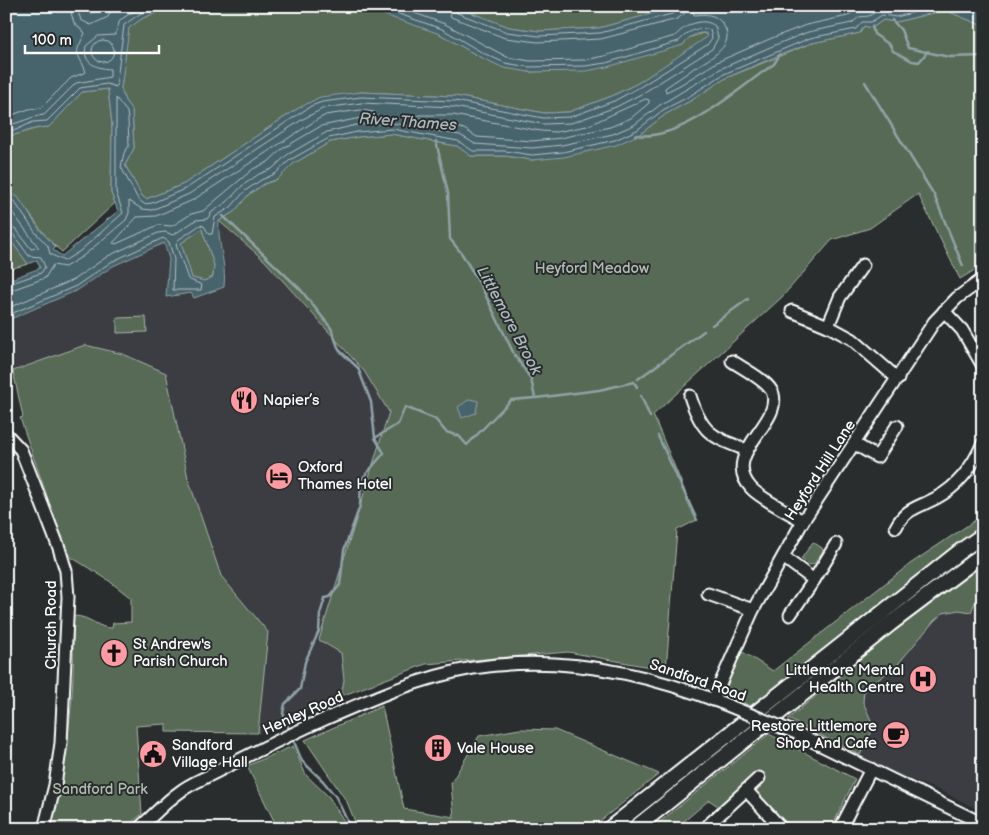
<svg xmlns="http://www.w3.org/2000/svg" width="989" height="835" font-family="'Balsamiq Sans',sans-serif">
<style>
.built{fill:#3a3e43}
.green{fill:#566a54;stroke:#aab4aa}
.water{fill:#47646c;stroke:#91a2a7;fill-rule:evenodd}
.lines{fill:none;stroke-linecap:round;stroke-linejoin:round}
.shore{stroke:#b5c1c4;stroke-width:1}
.stream{stroke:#91a2a7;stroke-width:2.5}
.minor-casing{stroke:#fff;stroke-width:15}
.major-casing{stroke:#fff;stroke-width:18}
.minor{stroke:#2a2d2e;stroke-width:11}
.major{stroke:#2a2d2e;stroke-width:14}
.minor-bridge-casing{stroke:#fff;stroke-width:15;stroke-linecap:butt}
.minor-bridge{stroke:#2a2d2e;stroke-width:11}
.labels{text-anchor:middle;stroke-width:4;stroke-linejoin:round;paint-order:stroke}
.park-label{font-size:15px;fill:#b3bcb2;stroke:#2a2d2e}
.poi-label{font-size:15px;fill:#fff;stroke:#2a2d2e;text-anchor:start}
.street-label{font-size:15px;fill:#fff;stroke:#2a2d2e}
.water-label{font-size:16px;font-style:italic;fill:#acb9bd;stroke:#2a2d2e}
</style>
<rect width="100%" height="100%" fill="#2a2d2e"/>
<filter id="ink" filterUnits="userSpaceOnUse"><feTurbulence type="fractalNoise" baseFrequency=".02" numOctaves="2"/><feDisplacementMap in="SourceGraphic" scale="10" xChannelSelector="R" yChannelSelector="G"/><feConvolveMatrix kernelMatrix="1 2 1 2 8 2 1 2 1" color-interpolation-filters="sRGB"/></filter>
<g filter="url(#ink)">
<!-- built -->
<g class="built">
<polygon points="219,221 264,260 364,371 389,412 319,640 341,653 344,681 341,696 258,733 268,632 221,576 188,478 85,345 13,371 6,328 6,321 78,290 113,266 164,243 169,259 169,275 226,274 218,232"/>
<polygon points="983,582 983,812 939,790 881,769 804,731 921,626"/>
</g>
<!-- green -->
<g class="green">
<polygon points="173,6 358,6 421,26 440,34 480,57 529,72 557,71 683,45 688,38 703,33 707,35 707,38 638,83 612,96 569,112 544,113 455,96 361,92 297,109 184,184 146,199 142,196 125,165 134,148 132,110 125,101 121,89 128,28 143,18"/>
<polygon points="453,6 702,6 669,9 599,28 539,31 509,27"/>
<polygon points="945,10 983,26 983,265 960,279 918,194 870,228 832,240 782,297 653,415 697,520 677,530 666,670 568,652 426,664 341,696 344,680 341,653 319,640 389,412 364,371 264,260 219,221 235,211 248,195 264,184 278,179 293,164 330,142 358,137 391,134 457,146 471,156 505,156 532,160 640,134 666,114 690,101 726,78 812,43 860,33 864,26 872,28 883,20 896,22"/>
<path d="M108,89L112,124L111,193L115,203L62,252C39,235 29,204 6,191V136C22,135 33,127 49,127L82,92Z"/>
<polygon points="202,229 214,265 213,277 204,281 192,278 181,243"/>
<polygon points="6,234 28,264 6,270"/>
<polygon points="146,317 147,332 117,333 117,318"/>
<path d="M85,345L123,354L166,373L188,478L221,576L268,632L258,733L166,732V724L136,726L142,814L124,829H50C62,779 71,728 73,677C74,657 72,636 74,616C90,616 99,629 112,628L113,623L131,622V598L108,580L71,557L57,525L20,418L23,417L13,371Z"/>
<polygon points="983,515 983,525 948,550 752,707 723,693 741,651 773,671 910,564"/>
<polygon points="813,542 822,548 823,551 814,564 810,565 801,559"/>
<polygon points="983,562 983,597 978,595 971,612 959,610 943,613 934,621 898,664 864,691 863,702 874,727 860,755 788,719 918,611"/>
<polygon points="382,706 404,809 454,817 451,783 479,736 520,729 555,730 659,774 590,829 358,829 347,802 305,740"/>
<polygon points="769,734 855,779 831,829 793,829 745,783 718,806 709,800 675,829 651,829"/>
<polygon points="293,746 306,775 329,797 349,829 278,829 247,766"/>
</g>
<!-- water -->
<g class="water">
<path d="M6,6H87L90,14L106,6H173L143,18L129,28L121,89L125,101L132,110L134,148L125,165L142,196L146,199L184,184L297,109L320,97L361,92L455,96L544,113L569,112L612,96L638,83L707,37L706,33C696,32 688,37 683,45L607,67L586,71L529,72L504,68L480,57L440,34L358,6H453L509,27L539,31L599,28L669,9L702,6H983V26L945,10L896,22L883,20L872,28L864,26L860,33L812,43L779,55L726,78L690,101L666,114L640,134L616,145L564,157L532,160L505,156H471L457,146L391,134L358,137L330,142L293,164L278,179L264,184L248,195L235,211L219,221C217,243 227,264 224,287L194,298L191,293L166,297L169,259L164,243L113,266L78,290L6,321V281L40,268L37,260L28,264L6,234L8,214L6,191L18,197L39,229L56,247L53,250L62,256L118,211L111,193L112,124L108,89L82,92L49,127C32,127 22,135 6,136ZM202,229L214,265L213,277L204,281L192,278L181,243Z"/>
<polygon points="470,399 478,401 476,413 462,418 458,407"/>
</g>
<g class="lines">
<!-- shore -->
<g class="shore">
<polyline points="76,6 81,20 91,25 108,17 113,6"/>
<polyline points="447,6 451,17 505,38 538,42 601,39 677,19 684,14 685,6"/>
<polyline points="454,6 457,13 507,32 539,36 600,33 675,13 679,6"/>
<path d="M693,6L694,15C704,14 714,13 722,23C739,45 709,59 694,68C685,75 675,81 665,88L666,92L680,85L717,62L772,38L806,25L848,16L855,10L869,6"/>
<circle cx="103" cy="51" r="11"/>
<polygon points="646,99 649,100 649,103 631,118 610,127 561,138 532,141 477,137 464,129 416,117 419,115 453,115 541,131 556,132 587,126"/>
<polygon points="361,110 374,112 376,115 321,126 282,149 268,162 253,169 203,211 191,214 172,226 158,225 116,244 113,243 137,217 156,216 193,200 318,119 326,115"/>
<path d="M6,117L29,109L41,108L71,78L86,72C77,49 73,58 85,33L74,23L69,6"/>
<path d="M6,125C20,124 31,116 44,115L76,83L110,77V69C96,68 82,63 86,46L98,36L115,35L120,20L142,6"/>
<polyline points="6,131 16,130 33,122 47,121 80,88 107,84 116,87 124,25 141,13 161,6"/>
<path d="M6,197L14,201L35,232L48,246L50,254L64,261L80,251L123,213L116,192V98L127,112L128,119L129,146L124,153L121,167L138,199L144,204L152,203L187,188L311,106L322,102L361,97L455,101L543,118L570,117L614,101L640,87L707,45L712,38L710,30C698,25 686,33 679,41L606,63L585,66L529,67L505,63L483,53L442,29L376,6"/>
<polyline points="6,204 39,248 31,249 16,229 6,225"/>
<polyline points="6,232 12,233 29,256 41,257 45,267 41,273 6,285"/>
<path d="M6,292L45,278L53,265L65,267L83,256L126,220L129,213V201L142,209L152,210L189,194L303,119L324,108L361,103L454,107L543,124L571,123L616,107L643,93L712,49L718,38L715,26C702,16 684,26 675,36L604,56L585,60L530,61L507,57L445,24L395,6"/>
<polyline points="6,309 73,280 108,256 158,233 165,232 173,235 196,220 207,219 212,212 227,202 242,186 259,174 272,169 287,155 327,132 356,125 392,123 460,135 475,144 532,148 562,145 613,134 634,125 660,105 720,69 775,45 808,32 852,23 859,17 869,16 880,9 895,10 913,6"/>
<polyline points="6,316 76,286 111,262 163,238 169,242 174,259 173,290 201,290 202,285 188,279 176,245 178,240 200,225 204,226 209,234 212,234 215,217 231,207 245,191 261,180 275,174 290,160 329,138 357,132 392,129 458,141 473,151 505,151 532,155 563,152 615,140 637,130 663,110 688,97 724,74 810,38 856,29 862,22 871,22 882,15 896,17 940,6"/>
</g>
<!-- stream -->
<g class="stream">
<polyline points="892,20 901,30 908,48 949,57 983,56"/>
<polyline points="872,26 874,34 890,45 893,51 912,61 919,62 928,51"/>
<polyline points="865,82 934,195 963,266"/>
<path d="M635,135C682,142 737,89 774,64L780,54"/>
<polyline points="223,216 300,289 331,328 339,350 358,368 371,402 375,438"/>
<polyline points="712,325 748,299"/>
<polyline points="638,379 704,331"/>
<polyline points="641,396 650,417"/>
<polyline points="536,398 599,390 634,382 637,387"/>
<polyline points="658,436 697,520"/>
<polyline points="290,732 283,713 285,704 300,689 305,662 319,631 320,614 325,598 330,597 340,585 344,550 360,506 361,480 384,453 375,438 398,424 405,407 435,419 446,432 459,436 467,445 511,400 535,398 531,379 514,354 481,286 462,254 450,239 448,193 436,141"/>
<polyline points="292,737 302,761 323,781 336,797 351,829"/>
</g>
<!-- minor casing -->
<g class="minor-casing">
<g id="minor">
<polyline points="863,265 840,297 828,326 852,339 898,379"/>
<polyline points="792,311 828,326"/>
<polyline points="944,311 962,330 983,366"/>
<path d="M732,361C742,368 770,382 773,394C781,425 720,454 751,488C761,499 790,513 803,521"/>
<path d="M690,396C702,434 712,437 747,450"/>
<polyline points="6,434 21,450 59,548 66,571 68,597 61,743 55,785 44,829"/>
<polyline points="855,444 877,457 897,426"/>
<path d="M896,527C906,508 918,508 936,498C959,486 973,466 983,443"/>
<polyline points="783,557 814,580 836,544"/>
<polyline points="708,594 753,610"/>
<polyline points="790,615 814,580"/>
<polyline points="713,700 753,610 803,521 934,322 957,298 983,279"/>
<polyline points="796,733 983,824"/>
<polyline points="746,790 782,829"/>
<path d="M138,829C152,817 165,802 181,791C190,784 203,779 214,773C245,757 277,741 309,726C362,703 416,678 473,668C559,654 643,672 722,703"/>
<polyline points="704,829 759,778"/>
<polyline points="840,829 871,769"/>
</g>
</g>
<!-- major casing -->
<g class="major-casing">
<g id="major">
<polyline points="609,829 959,552 983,535"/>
<polyline points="634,829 890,624 983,554"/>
</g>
</g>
<!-- minor -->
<use href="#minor" class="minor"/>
<!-- major -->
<use href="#major" class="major"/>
<!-- minor-bridge casing -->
<g class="minor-bridge-casing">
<polyline id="minor-bridge" points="722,703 796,733"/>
</g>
<!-- minor-bridge -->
<use href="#minor-bridge" class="minor-bridge"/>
</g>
</g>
<!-- icons -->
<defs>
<g id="restaurant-disc" transform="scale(1.4375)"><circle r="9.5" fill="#ff9aa2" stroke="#2a2d2e"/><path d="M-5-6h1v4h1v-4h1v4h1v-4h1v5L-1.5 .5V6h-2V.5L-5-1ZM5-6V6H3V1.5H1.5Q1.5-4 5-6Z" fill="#111"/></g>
<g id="hotel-disc" transform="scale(1.4375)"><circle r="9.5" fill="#ff9aa2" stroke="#2a2d2e"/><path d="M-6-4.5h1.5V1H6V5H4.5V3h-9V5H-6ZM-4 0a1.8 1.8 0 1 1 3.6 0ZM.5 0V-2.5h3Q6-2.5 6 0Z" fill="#111"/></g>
<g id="church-disc" transform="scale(1.4375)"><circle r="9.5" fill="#ff9aa2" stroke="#2a2d2e"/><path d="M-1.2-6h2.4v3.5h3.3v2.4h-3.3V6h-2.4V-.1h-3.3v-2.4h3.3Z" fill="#111"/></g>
<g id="hospital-disc" transform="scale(1.4375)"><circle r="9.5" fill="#ff9aa2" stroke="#2a2d2e"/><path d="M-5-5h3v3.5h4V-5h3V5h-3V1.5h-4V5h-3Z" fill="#111"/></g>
<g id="cafe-disc" transform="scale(1.4375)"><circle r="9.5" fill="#ff9aa2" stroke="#2a2d2e"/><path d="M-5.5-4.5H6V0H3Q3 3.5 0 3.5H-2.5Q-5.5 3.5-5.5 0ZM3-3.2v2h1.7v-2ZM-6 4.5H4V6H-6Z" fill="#111"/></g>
<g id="building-disc" transform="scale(1.4375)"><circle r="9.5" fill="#ff9aa2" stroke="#2a2d2e"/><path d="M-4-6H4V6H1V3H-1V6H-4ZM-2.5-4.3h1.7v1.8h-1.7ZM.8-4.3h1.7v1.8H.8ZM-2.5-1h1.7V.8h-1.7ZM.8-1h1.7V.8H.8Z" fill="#111"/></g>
<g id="civic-disc" transform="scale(1.4375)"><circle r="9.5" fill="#ff9aa2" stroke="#2a2d2e"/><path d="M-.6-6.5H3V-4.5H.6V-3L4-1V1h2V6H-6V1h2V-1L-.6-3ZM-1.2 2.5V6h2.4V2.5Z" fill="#111"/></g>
</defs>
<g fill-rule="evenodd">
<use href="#restaurant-disc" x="244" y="400"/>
<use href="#hotel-disc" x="279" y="476"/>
<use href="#church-disc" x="114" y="653"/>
<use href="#hospital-disc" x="923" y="679"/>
<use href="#cafe-disc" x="896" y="735"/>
<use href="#building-disc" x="438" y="748"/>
<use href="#civic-disc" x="153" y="754"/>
</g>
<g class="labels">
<!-- park labels -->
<g class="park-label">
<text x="592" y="273">Heyford Meadow</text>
<text x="100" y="794">Sandford Park</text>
</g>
<!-- poi labels -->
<g class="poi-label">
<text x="263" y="405">Napier’s</text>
<text x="298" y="472">Oxford<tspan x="298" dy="17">Thames Hotel</tspan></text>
<text x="133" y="649">St Andrew's<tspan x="133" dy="17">Parish Church</tspan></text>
<text x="904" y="675" text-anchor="end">Littlemore Mental<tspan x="904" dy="17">Health Centre</tspan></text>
<text x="877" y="731" text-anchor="end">Restore Littlemore<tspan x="877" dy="17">Shop And Cafe</tspan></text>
<text x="172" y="750">Sandford<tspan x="172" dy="17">Village Hall</tspan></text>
<text x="457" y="753">Vale House</text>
</g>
<!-- street labels -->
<g class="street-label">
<text transform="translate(820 470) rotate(-57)" y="5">Heyford Hill Lane</text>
<text transform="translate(51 625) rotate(-90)" y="5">Church Road</text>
<text transform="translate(698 680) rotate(19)" y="5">Sandford Road</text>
<text transform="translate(303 713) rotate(-24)" y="5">Henley Road</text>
</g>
<!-- water labels -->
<g class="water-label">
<text transform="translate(408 121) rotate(4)" y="6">River Thames</text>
<text transform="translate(510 320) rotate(62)" y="6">Littlemore Brook</text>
</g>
</g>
<!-- margin -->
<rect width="989" height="835" fill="none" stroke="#2a2d2e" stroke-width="25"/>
<rect x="12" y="12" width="964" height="810" fill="none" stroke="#fff" stroke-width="2" filter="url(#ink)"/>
<!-- scale -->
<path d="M25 45v8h134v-8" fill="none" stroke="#ffffff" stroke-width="2.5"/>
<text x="32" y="45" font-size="15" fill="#ffffff" stroke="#2a2d2e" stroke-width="4" paint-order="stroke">100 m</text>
</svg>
